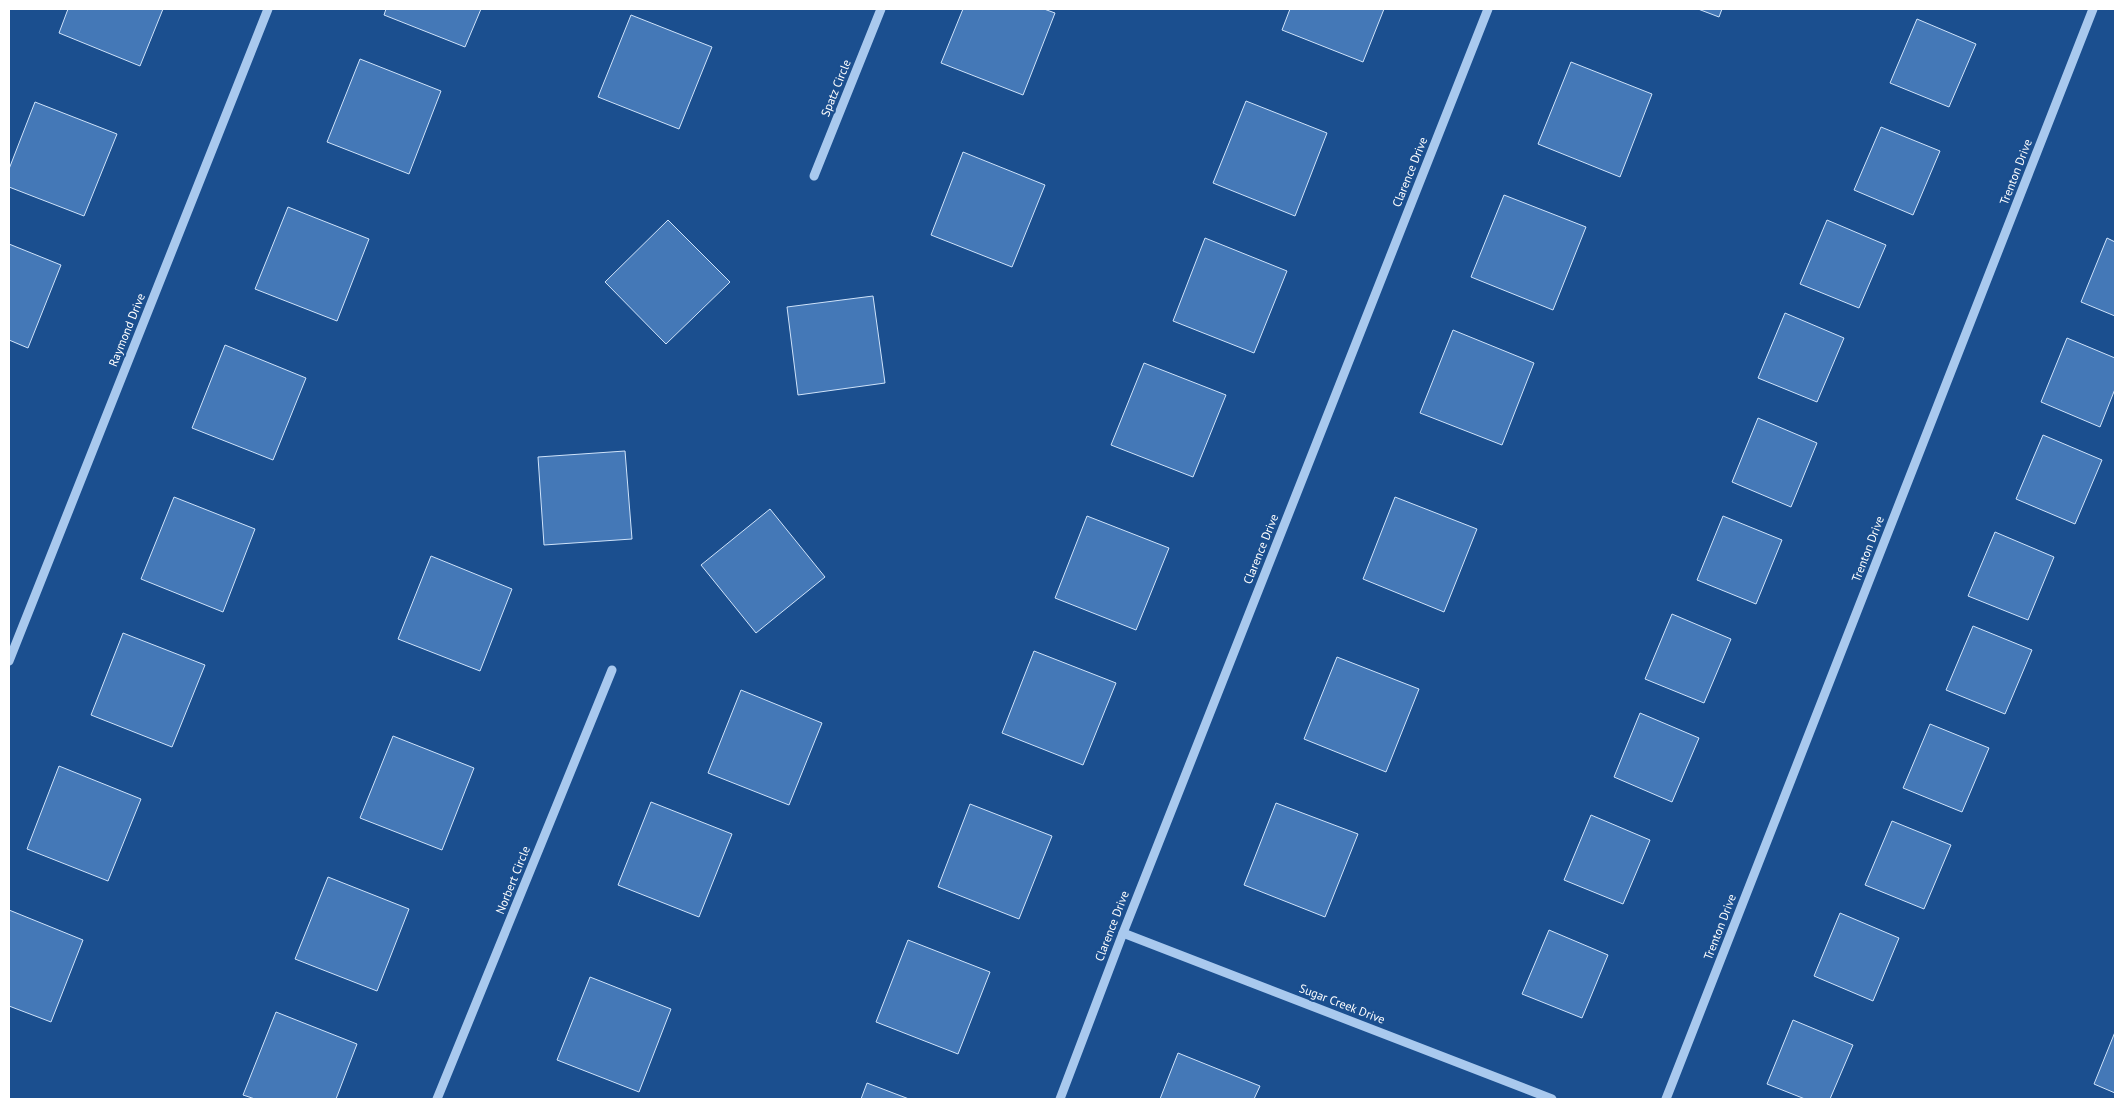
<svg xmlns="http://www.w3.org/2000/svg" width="2124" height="1108" font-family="'PT Sans',sans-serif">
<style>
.building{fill:#4478b7;stroke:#cfe3fa}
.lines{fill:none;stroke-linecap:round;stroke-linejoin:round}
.minor{stroke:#a9c9ee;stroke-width:9}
.labels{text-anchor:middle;stroke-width:4.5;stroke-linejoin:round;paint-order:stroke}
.street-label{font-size:12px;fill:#fff;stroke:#1b4f8f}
</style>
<rect width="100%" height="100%" fill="#1b4f8f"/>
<!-- building -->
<g class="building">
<polygon points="68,9 163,9 140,66 59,33"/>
<polygon points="386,9 481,9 465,47 384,15"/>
<polygon points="963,9 1044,9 1055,13 1023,95 941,63"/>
<polygon points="1290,9 1384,9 1363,62 1282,30"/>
<polygon points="1698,9 1722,9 1719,17"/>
<polygon points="631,15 712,47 679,129 598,97"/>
<polygon points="1917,19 1976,44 1949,107 1890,83"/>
<polygon points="360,59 441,91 409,174 327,142"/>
<polygon points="1571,62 1652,94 1620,177 1538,144"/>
<polygon points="1246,101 1327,133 1295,216 1213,183"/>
<polygon points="35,102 117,134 84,216 9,187 9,169"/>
<polygon points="1881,127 1940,151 1913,215 1854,190"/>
<polygon points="963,152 1045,185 1012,267 931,235"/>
<polygon points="1504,195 1586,227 1553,310 1471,277"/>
<polygon points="288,207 369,239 337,321 255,289"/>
<polygon points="668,220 730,282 666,344 605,282"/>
<polygon points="1827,220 1886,245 1859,308 1800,284"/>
<polygon points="1205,238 1287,271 1254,353 1173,321"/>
<polygon points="2107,238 2115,242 2115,316 2081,302"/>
<polygon points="9,244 61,265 28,348 9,340"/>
<polygon points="873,296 885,383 798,395 787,307"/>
<polygon points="1785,313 1844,338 1817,402 1758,378"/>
<polygon points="1453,330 1534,363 1502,445 1420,413"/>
<polygon points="2067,338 2115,358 2115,389 2100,427 2041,402"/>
<polygon points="225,345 306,378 273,460 192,428"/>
<polygon points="1144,363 1226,395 1193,477 1111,445"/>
<polygon points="1758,418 1817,443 1791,507 1732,482"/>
<polygon points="2043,435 2102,460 2075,524 2016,499"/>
<polygon points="625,451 632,539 544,545 538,457"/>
<polygon points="174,497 255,529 223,612 141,579"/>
<polygon points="1395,497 1477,529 1444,612 1363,579"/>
<polygon points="770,509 825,577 756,633 701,565"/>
<polygon points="1087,516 1169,548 1136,630 1055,598"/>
<polygon points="1723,516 1782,540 1756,604 1697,580"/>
<polygon points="1995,532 2054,557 2028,620 1968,596"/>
<polygon points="431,556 512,589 480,671 398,639"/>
<polygon points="1672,614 1731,639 1704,703 1645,679"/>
<polygon points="1973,626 2032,650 2005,714 1946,690"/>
<polygon points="123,633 205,665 172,747 91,715"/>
<polygon points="1034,651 1116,683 1083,765 1002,733"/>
<polygon points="1337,657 1419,689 1386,772 1304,739"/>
<polygon points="741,690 822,723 789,805 708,773"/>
<polygon points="1640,713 1699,738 1672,802 1614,777"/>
<polygon points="1930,724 1989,748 1962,812 1903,788"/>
<polygon points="393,736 474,768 442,850 360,818"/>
<polygon points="59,766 141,799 108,881 27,849"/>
<polygon points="651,802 732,834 699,917 618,885"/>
<polygon points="1276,803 1358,834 1325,917 1244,885"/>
<polygon points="970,804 1052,836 1019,919 938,887"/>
<polygon points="1591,815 1650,840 1623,904 1564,880"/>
<polygon points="1892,821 1951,845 1924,909 1865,885"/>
<polygon points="328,877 409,909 377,991 295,959"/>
<polygon points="9,910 83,940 51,1022 9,1006"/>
<polygon points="1840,913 1899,938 1873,1001 1814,976"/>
<polygon points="1549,930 1608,955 1582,1018 1522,994"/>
<polygon points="908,940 990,972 958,1054 876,1022"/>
<polygon points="590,977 671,1009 639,1092 557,1060"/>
<polygon points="276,1012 357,1044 336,1099 255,1099 243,1095"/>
<polygon points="1793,1020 1853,1045 1830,1099 1805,1099 1767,1084"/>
<polygon points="2115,1032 2115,1093 2094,1084"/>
<polygon points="1178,1053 1260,1086 1254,1099 1160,1099"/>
<polygon points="867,1083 909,1099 861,1099"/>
</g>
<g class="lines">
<!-- minor -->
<g class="minor">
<polyline points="814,176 881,9"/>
<polyline points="9,661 268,9"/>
<polyline points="1123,933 1552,1099"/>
<polyline points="437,1099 612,670"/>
<polyline points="1060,1099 1123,933 1488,9"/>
<polyline points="1666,1099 2093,9"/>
</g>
</g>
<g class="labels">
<!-- street labels -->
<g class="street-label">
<text transform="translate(836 88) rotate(-68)" y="4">Spatz Circle</text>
<text transform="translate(1410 172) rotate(-68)" y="4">Clarence Drive</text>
<text transform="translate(2016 172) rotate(-69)" y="4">Trenton Drive</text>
<text transform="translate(127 330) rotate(-68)" y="4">Raymond Drive</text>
<text transform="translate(1261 549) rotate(-68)" y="4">Clarence Drive</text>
<text transform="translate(1868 549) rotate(-69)" y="4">Trenton Drive</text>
<text transform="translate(513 880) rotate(-68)" y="4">Norbert Circle</text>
<text transform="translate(1112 926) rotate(-69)" y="4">Clarence Drive</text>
<text transform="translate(1720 927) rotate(-69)" y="4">Trenton Drive</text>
<text transform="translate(1342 1004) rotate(21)" y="4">Sugar Creek Drive</text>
</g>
</g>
<!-- border -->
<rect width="2124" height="1108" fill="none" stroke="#ffffff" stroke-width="20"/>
</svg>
